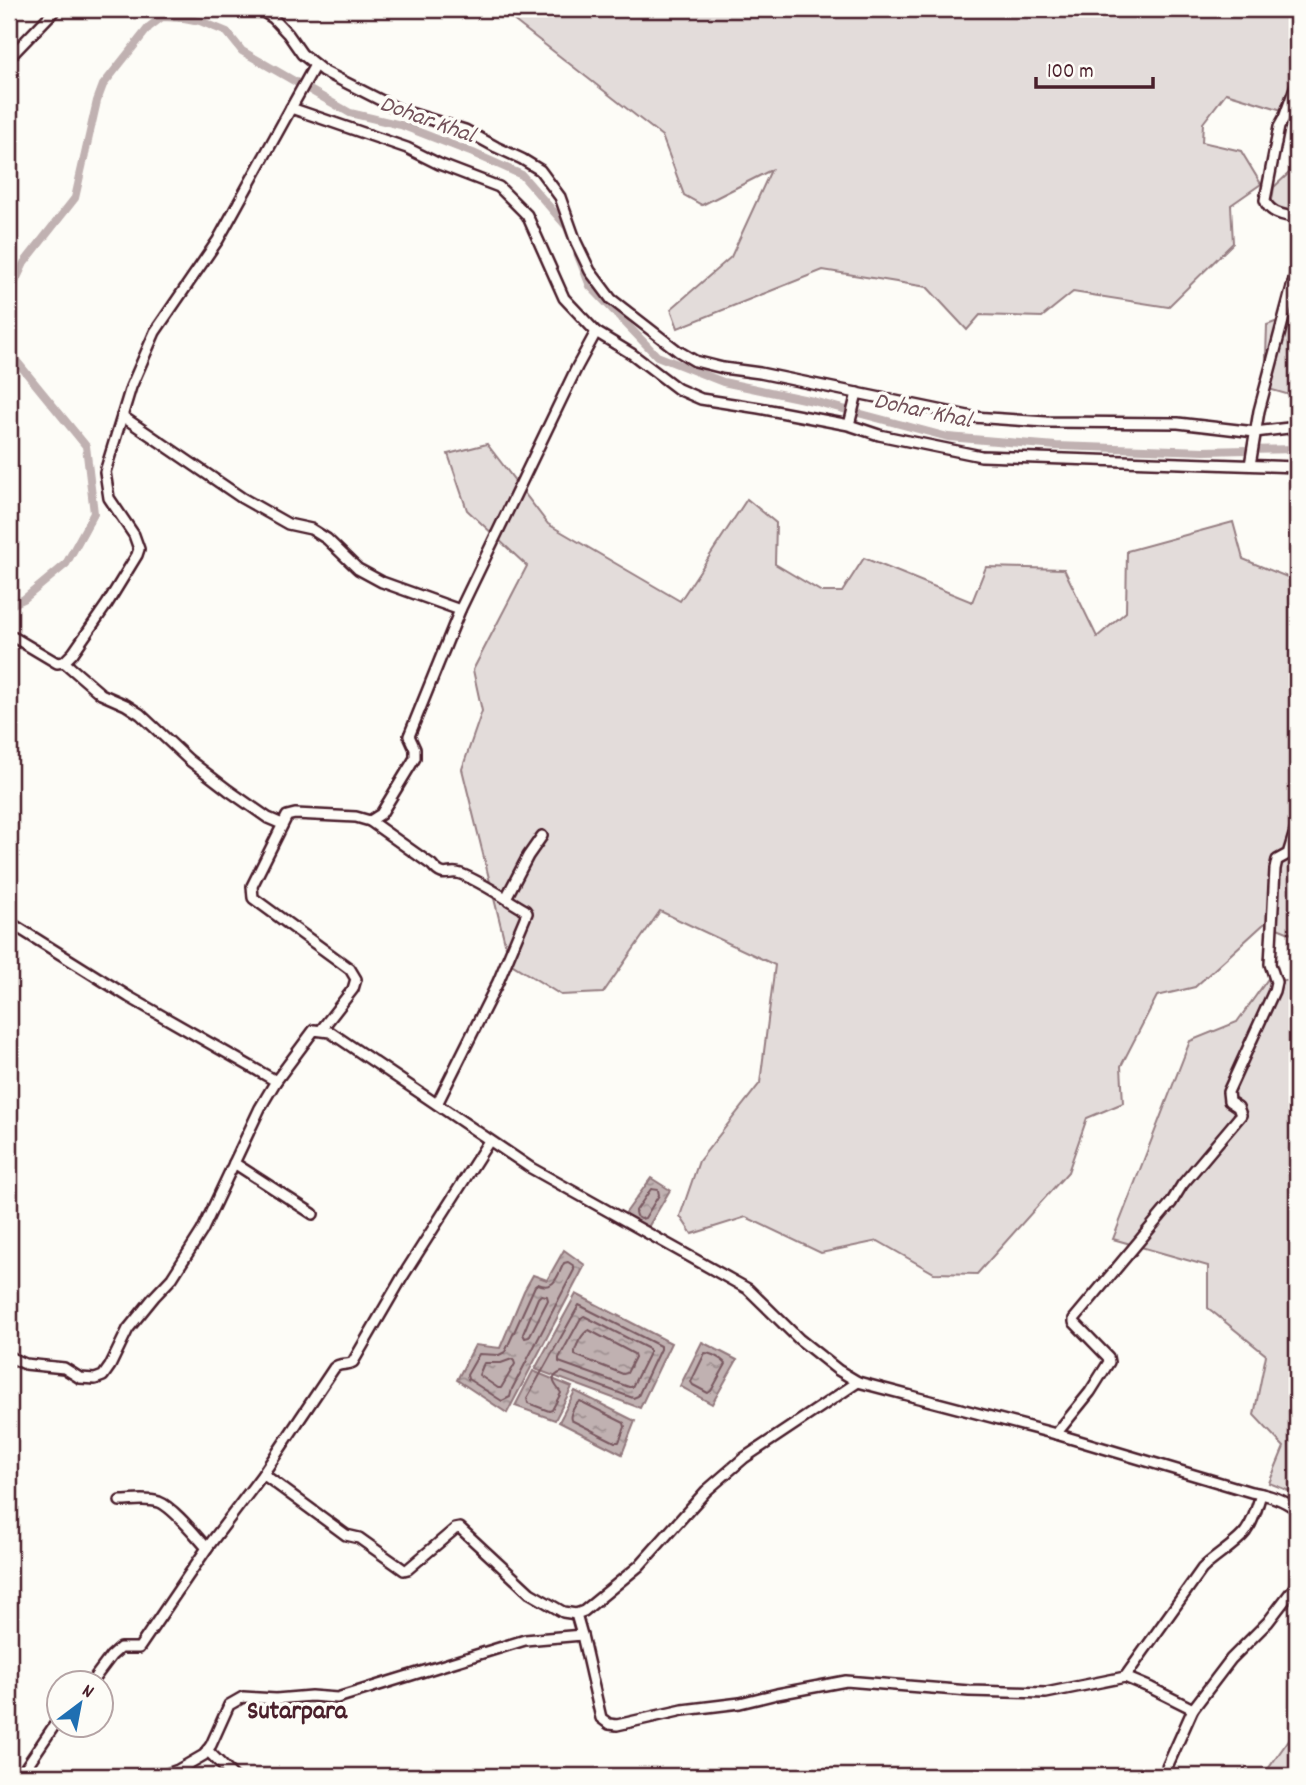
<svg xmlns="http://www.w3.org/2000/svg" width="1306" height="1785" font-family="Dekko,sans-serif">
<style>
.grass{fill:#e3dcda;stroke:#967e82;stroke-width:2}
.water{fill:url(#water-ripples);stroke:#91777b;stroke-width:2}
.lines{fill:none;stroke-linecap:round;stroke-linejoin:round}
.shore{stroke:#795961;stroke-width:2}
.canal{stroke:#c0b1b1;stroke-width:8}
.street-casing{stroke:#4a1f2b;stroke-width:14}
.street{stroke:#fdfcf7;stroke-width:9}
.labels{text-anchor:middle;stroke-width:7;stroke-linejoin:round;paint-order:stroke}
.water-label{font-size:24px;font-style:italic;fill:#73525a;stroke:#fdfcf7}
.quarter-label{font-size:26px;font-weight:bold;fill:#4a1f2b;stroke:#fdfcf7}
</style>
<defs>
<pattern id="water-ripples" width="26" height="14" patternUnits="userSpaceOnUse" patternTransform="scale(1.75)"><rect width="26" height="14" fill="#c0b1b1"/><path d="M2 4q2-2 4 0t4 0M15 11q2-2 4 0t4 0" fill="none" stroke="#9e8f90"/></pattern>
</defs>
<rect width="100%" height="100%" fill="#fdfcf7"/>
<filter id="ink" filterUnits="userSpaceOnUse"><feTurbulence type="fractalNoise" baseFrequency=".0143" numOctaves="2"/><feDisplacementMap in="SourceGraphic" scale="14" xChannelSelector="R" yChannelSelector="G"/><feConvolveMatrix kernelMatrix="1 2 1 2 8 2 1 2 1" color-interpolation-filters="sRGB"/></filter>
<g filter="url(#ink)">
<!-- grass -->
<g class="grass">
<polygon points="510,9 1297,9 1297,72 1282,110 1226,93 1203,123 1202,142 1241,151 1261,184 1231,205 1233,243 1168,307 1073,292 1042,317 980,315 967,330 927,287 823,270 678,328 671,309 731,257 771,170 702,205 684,195 662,136 512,19"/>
<polygon points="1289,173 1297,173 1297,216 1271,206 1274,187"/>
<polygon points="1297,314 1297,397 1265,388 1267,325"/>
<polygon points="487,444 548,524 680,601 747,499 776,523 775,564 822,592 842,592 864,558 972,602 986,567 1064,569 1097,637 1126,612 1127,551 1233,522 1243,559 1297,581 1297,936 1265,923 1195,987 1157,996 1121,1066 1123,1103 1087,1118 1068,1172 977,1274 934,1273 878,1241 821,1253 746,1217 692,1234 680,1216 699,1161 760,1083 775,965 660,911 603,993 561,995 510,963 462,769 482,711 473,670 527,566 467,510 448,454"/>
<polygon points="1270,976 1297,984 1297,1494 1269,1483 1284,1447 1254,1415 1266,1355 1208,1308 1208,1266 1113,1239 1190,1041 1237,1022"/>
<polygon points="1293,1734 1297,1734 1297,1776 1263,1776"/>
</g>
<!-- water -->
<g class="water">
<polygon points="651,1178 670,1190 647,1229 622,1218"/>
<polygon points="564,1250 585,1265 507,1413 457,1380 475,1345 500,1348 524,1291 533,1275 547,1280"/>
<polygon points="576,1294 671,1343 640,1408 535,1369"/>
<polygon points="702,1342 737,1360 712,1404 680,1386"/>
<polygon points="533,1371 572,1387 555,1420 515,1406"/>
<polygon points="575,1391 635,1421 622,1454 559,1422"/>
</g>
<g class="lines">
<!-- shore -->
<g class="shore">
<polygon points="651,1189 658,1190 659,1195 645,1218 641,1219 636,1216 635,1212"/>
<path d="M568,1262L574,1266V1270L512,1389L510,1397L502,1401L468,1379L467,1375L479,1354L499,1355L505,1352L535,1286L538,1284C555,1291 557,1276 564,1263Z"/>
<polygon points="541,1295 547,1296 548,1300 529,1337 525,1338 523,1334 538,1298"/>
<path d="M579,1305L660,1346V1349L638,1396L633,1398L562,1372C546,1378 557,1386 561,1393L552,1410L549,1411L528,1403L527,1398Z"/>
<polygon points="584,1316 649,1349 649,1353 632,1387 629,1387 559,1362 559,1358 581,1318"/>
<path d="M589,1330L634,1354L635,1357L627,1373L623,1374L575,1355C574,1348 582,1333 589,1330Z"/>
<path d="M705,1353C711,1353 722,1359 726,1364L711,1391L708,1393L693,1385L691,1382Z"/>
<polygon points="512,1359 514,1361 515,1364 501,1388 498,1388 479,1375 484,1363 501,1363"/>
<path d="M580,1401L624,1423L625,1427L619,1442H615L571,1420C569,1415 575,1404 580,1401Z"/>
</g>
<!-- canal -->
<g class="canal">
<polyline points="577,253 590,286 657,356 723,382 813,401 948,437 1056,446 1204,451 1297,449"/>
<polyline points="9,606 24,599 66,564 94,513 86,446 10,353 15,282 24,263 75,198 97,101 103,85 149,27 162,17 184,18 200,21 227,32 242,51 350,113 401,125 473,153 522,175 567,227 570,235"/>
</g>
<!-- street casing -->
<g class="street-casing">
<g id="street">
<polyline points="259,9 273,18 288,34 302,54 323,71 400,110 465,130 496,147 522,159 540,170 560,197 576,242 590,271 611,299 678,351 695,361 723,368 760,373 973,417 1046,422 1178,423 1255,432 1297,427"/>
<polyline points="9,58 56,9"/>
<polyline points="315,65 291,108 407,148 439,164 499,187 527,215 564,298 596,332 632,354 678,389 701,399 759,408 849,425 879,435 981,456 1297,467"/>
<path d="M1297,82L1284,118L1279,127L1265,200C1269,214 1285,215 1297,218"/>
<polyline points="122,416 242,498 288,524 311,529 327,539 358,569 382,582 460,610"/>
<polyline points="849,425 857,393"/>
<polyline points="1250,465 1259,411 1297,268"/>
<polyline points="9,636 15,638 57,663 64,662 73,653 107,604 137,555 139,549 134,535 109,498 105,472 131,387 155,332 218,240 291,108"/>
<polyline points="64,662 101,694 126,705 140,714 189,760 228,790 268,818 282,824"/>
<path d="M370,821L432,865C445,881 448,869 461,874C482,882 506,899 525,910L527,913L498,982L437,1104"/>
<polyline points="506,898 528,856 542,836"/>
<path d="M9,922L129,997L276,1081L314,1030L330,1032L531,1168L748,1289L799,1339L838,1370L858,1382L1056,1434L1251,1492C1269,1495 1283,1499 1297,1510"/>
<polyline points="321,1030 353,989 356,979 350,969 253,898 252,886 287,816 295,814 356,817 370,821 381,814 415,758 415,749 409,736 460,610 577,367 596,332"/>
<polyline points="234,1163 313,1214"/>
<polyline points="9,1357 25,1364 64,1368 80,1378 95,1379 103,1376 110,1366 128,1329 154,1297 172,1278 202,1231 260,1108 276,1081"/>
<polyline points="1056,1434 1090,1392 1109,1362 1108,1357 1074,1322 1074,1319 1171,1203 1182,1185 1241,1115 1238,1107 1229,1101 1228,1092 1274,991 1276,982 1270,964 1275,869 1277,860 1288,854 1297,825"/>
<polyline points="263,1474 346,1535 359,1538 404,1570 408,1569 455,1529 460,1528 530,1593 563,1612 576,1614 584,1611 639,1566 706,1491 744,1458 858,1382"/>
<path d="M120,1501C133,1501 146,1498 159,1502C173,1507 197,1537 207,1548"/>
<polyline points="576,1614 582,1635 601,1718 609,1724 617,1725 683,1710 740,1703 777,1694 846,1681 969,1691 1046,1693 1125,1677 1151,1688 1193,1709"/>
<path d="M1125,1677L1202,1569C1214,1557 1238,1543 1246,1531C1254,1520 1257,1507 1261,1494"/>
<path d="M90,1684L111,1656L120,1648H139L207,1548L263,1474L334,1368C340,1362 347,1366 353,1362L403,1276L489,1141"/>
<polyline points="207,1750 233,1776"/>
<polyline points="20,1776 60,1717"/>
<polyline points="161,1776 178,1770 204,1755 211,1745 229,1705 243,1697 276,1699 311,1696 337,1698 525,1640 582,1635"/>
<polyline points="1163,1776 1193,1709 1231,1659 1268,1622 1297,1584"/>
</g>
</g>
<!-- street -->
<use href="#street" class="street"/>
</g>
</g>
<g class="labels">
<!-- water labels -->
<g class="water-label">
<text transform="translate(428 118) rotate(20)" y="8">Dohar Khal</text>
<text transform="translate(923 409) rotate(12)" y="8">Dohar Khal</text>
</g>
<!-- quarter labels -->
<g class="quarter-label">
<text x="297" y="1718">Sutarpara</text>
</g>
</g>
<!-- margin -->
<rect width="1306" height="1785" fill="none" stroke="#fdfcf7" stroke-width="35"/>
<rect x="18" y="18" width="1271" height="1750" fill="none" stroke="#4a1f2b" stroke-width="2.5" filter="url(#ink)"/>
<!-- north arrow -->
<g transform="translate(80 1704) rotate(32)"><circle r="33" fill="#fdfcf7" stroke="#b5a4a5" stroke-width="2"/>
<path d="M0-5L12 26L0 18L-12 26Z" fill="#1f6fb2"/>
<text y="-10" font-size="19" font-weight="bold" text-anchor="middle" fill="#4a1f2b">N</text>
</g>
<!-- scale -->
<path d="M1036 77v10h117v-10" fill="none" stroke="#4a1f2b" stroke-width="3.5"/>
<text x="1047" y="77" font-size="21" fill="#4a1f2b" stroke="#fdfcf7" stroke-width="5" paint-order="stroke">100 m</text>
</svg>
